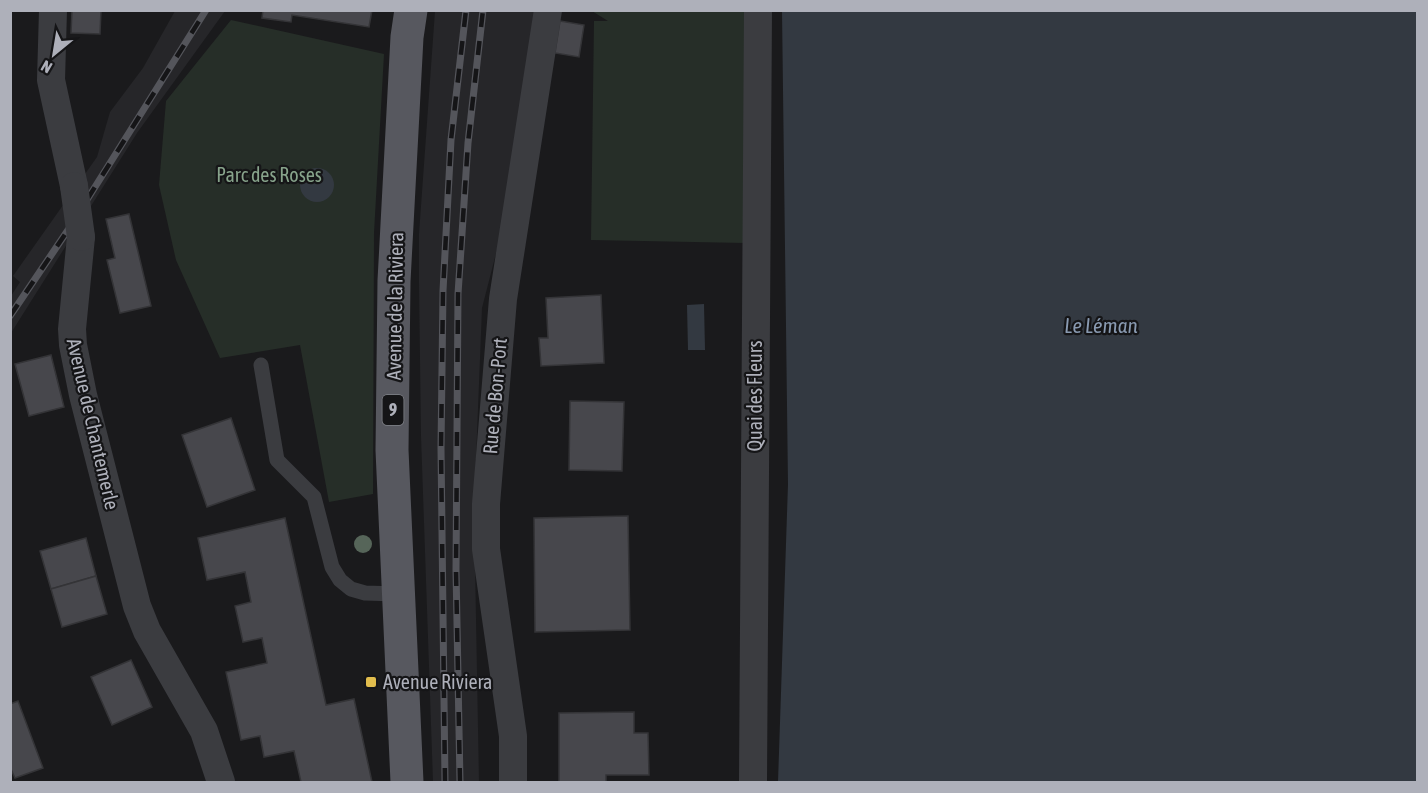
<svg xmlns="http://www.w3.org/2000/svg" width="1428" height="793" font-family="'Asap Condensed',sans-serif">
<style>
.built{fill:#262629}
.green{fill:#262e28}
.water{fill:#333941}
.building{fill:#47474c;stroke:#343437;stroke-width:1.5}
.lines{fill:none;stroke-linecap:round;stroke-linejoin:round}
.lane{stroke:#3b3c40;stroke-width:15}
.street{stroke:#3b3c40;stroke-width:28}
.primary{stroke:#57585f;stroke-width:33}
.rail-casing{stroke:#54555b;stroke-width:7}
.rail{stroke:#151517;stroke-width:4.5;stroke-dasharray:14;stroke-linecap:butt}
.street-bridge{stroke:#3b3c40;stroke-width:28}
.tree{fill:#566559}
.poi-dot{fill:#e1bd4d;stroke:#151517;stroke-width:2}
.labels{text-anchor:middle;stroke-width:4.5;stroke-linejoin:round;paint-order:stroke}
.shield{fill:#151517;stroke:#808289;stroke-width:1.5}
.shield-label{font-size:18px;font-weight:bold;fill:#aeb0ba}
.park-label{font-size:20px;fill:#87a38b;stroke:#151517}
.street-label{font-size:20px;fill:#aeb0ba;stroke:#151517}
.poi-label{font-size:20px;fill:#aeb0ba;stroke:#151517;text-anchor:start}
.water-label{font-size:21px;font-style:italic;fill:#899ab1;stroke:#151517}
</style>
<rect width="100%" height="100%" fill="#1a1a1c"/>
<!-- built -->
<g class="built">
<polygon points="175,11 225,11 137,133 11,333 11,296 20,282 13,276 97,157 110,112 143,68"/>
<polygon points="435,11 539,11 500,238 482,308 474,509 479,782 433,782 421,436 419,283 419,234"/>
</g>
<!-- green -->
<g class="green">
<polygon points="592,11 747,11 745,243 591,240 594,21 608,21"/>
<polygon points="231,20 384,54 374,233 373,494 329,502 300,345 220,358 176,260 159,185 166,101"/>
</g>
<!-- water -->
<g class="water">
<polygon points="782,11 1417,11 1417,782 778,782 788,484"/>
<circle cx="317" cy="185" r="17"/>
<polygon points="704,304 705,350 688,350 687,305"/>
</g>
<!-- building -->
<g class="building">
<polygon points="72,10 101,10 100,34 71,33"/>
<polygon points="263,10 372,10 369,27 292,15 291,22 262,18"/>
<polygon points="560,21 584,25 579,57 555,53"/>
<polygon points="129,214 151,306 120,313 107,260 115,258 106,219"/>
<polygon points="601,295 604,363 541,366 539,338 548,338 546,298"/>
<polygon points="51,355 64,407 29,416 15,364"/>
<polygon points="570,401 624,402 622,471 569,470"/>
<polygon points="231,418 255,490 207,507 182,435"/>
<polygon points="628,516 630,630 535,632 534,518"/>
<polygon points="285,518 326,705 354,699 372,782 301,782 294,751 264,757 260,736 241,740 226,672 267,663 262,638 243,642 235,606 251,602 245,572 207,580 198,538"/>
<polygon points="86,538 96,576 51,589 40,551"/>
<polygon points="96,576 107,614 62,627 51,589"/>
<polygon points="131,660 152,707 112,725 91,677"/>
<polygon points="18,701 43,768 15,778 10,767 10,704"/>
<polygon points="634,712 634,733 648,733 649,775 606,775 606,782 559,782 559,713"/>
</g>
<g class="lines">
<!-- lane -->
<polyline class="lane" points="261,365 277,460 314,497 332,567 340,580 351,589 365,593 398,594"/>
<!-- street -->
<g class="street">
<polyline points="53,10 51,80 74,186"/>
<polyline points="81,237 72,329 73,345 83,395 137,606 147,631 204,731 221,782"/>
<polyline points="513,782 513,736 486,549 486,504 503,299 548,10"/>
<polyline points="753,782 758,10"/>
</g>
<!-- primary -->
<polyline class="primary" points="407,782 392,450 394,281 407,37 411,10"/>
<!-- rail casing -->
<g class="rail-casing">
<g id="rail">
<polyline points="10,316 68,230 206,10"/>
<polyline points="445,782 441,448 443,291 451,140 466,10"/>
<polyline points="460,782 456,570 458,294 468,143 483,10"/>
</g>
</g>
<!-- rail -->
<use href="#rail" class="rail"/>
<!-- street-bridge -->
<polyline class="street-bridge" points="74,186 81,237"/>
</g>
<!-- trees -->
<circle class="tree" cx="363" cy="544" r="9"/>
<!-- markers -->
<rect class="poi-dot" x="365" y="676" width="12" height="12" rx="3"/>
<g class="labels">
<!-- shield labels -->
<rect class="shield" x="382.5" y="395" width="21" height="30" rx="4.5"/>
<g class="shield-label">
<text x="393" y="416">9</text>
</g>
<!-- park labels -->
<g class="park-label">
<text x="269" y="182">Parc des Roses</text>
</g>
<!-- street labels -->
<g class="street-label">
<text transform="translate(395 306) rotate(-89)" y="7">Avenue de la Riviera</text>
<text transform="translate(495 396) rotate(-85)" y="7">Rue de Bon-Port</text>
<text transform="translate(755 396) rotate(-90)" y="7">Quai des Fleurs</text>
<text transform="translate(93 424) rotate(77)" y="7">Avenue de Chantemerle</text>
</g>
<!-- poi labels -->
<g class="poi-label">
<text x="383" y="689">Avenue Riviera</text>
</g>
<!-- water labels -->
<g class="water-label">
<text x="1101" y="333">Le Léman</text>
</g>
</g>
<!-- border -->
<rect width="1428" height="793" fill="none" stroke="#aeb0ba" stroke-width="24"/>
<!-- north arrow -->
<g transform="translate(54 54) rotate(210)" stroke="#151517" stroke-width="4.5" paint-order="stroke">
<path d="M0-4.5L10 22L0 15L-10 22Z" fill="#aeb0ba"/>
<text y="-9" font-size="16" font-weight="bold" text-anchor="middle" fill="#aeb0ba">N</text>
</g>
</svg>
